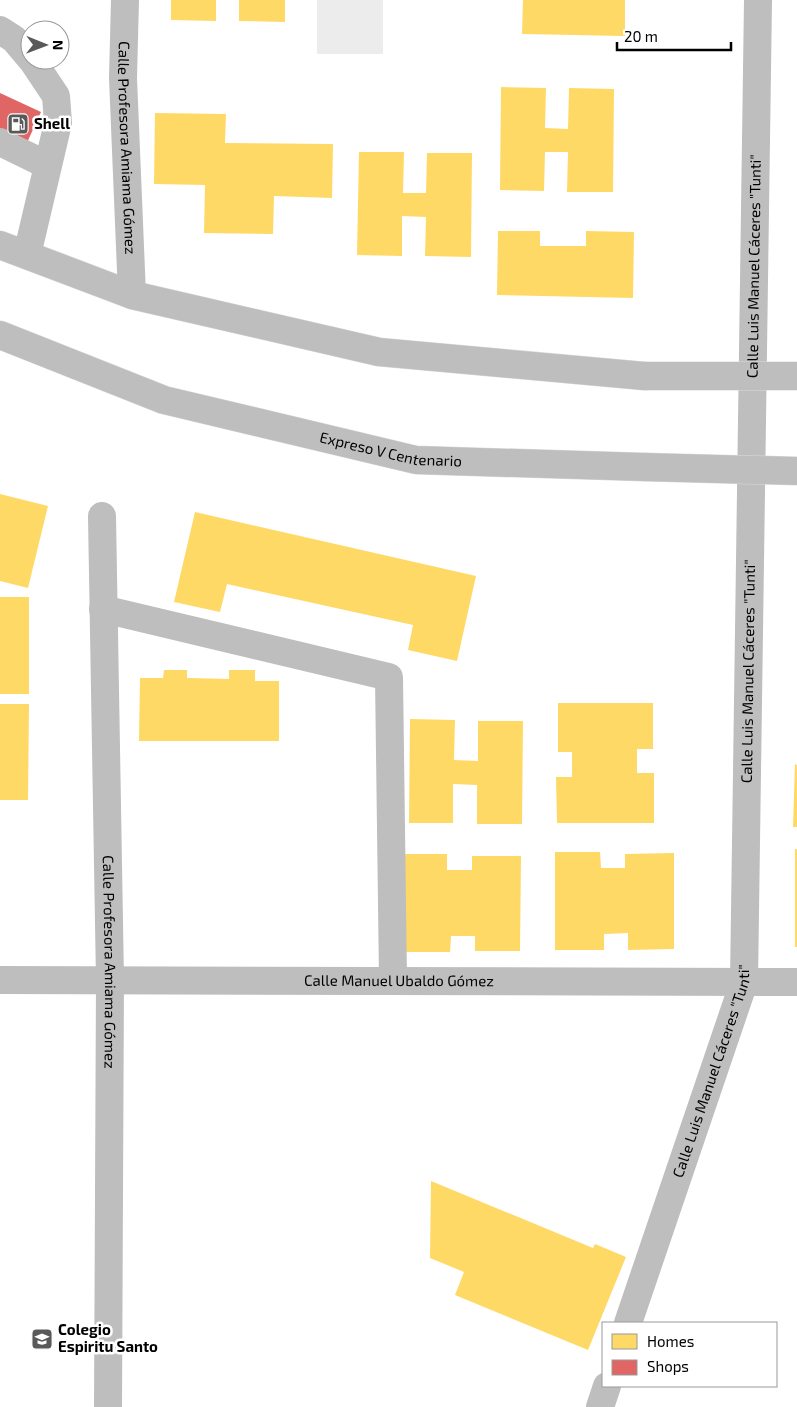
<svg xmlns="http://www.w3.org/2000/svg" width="797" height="1407" font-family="'Exo 2',sans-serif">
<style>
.green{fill:#ececec}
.homes{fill:#ffd966}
.shops{fill:#e06666}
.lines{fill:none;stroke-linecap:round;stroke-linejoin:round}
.major-casing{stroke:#dbdbdb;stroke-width:29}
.minor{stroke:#bebebe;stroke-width:28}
.major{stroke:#bebebe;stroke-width:28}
.major-bridge-casing{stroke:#dbdbdb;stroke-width:29;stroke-linecap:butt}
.major-bridge{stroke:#bebebe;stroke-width:28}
.labels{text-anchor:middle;stroke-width:5;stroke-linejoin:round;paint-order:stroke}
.poi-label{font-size:15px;font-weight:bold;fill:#000;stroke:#fff;text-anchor:start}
.street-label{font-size:15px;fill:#000;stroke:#fff}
</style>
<rect width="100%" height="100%" fill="#fff"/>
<!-- green -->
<rect class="green" x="317" y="0" width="66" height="54"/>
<!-- homes -->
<g class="homes">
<polygon points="171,0 216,0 216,21 171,20"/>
<polygon points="239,0 285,0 285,22 239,21"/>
<polygon points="523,0 625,0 625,36 522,34"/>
<polygon points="501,87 546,88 545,128 568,129 569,88 614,89 613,192 567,192 568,152 545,152 544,191 500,190"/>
<polygon points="155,113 226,114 225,143 333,144 332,198 274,196 273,234 204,233 205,185 154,184"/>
<polygon points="359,152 404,152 403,193 426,193 427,153 472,153 471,257 425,256 426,217 402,216 402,256 357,255"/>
<polygon points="498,231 540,231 540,246 586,246 586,231 634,232 633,298 497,295"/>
<polygon points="0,494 48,506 28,588 0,581"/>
<polygon points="195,512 476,576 457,661 408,650 413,625 227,584 220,612 174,602"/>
<rect x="0" y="597" width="29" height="97"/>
<polygon points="164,670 187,670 187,678 229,679 229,670 255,670 255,681 279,681 279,741 139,741 140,678 163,678"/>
<polygon points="558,703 653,703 653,749 637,749 637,773 654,773 654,823 557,823 556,777 572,777 572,752 558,752"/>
<polygon points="0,704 29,704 28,800 0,800"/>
<polygon points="410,719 455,720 454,760 478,761 478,721 523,721 522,824 477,824 477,785 453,784 453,823 409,823"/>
<polygon points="795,764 797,765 797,827 793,827"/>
<rect x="795" y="849" width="2" height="98"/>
<polygon points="555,852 600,852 601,868 625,868 625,854 674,853 674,949 628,950 628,933 604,934 604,950 555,950"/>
<polygon points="401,854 447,854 447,870 472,870 472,856 521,856 520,951 475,951 475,936 451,936 450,952 402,952"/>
<polygon points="431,1181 593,1248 595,1244 626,1257 588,1350 455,1295 464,1272 430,1258"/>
</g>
<!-- shops -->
<polygon class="shops" points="0,93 41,112 25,147 0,136"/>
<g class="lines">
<!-- major casing -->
<g class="major-casing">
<g id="major">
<polyline points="0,245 132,295 379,352 644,376"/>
<path id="s5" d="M0,335L164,400L416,460L644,467"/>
</g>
</g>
<!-- minor -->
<g class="minor">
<path id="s1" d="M125,0L123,78L132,295"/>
<polyline points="0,30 14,39 30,58"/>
<polyline points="0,142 47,165"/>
<polyline points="27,255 58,123 56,96 32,60"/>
<path id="s2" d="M102,516L110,980L108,1407"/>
<polyline points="103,609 389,677 393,979"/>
<path id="s3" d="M0,980L797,982"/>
<path id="s4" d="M628,1323L744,982L758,0"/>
<polyline points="600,1407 607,1386"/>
</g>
<!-- major -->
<use href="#major" class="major"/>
<!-- major-bridge casing -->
<g class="major-bridge-casing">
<g id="major-bridge">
<polyline points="644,376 797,376"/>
<polyline points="644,467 797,471"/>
</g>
</g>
<!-- major-bridge -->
<use href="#major-bridge" class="major-bridge"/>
</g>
<!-- icons -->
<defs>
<g id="fuel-square" transform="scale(1.125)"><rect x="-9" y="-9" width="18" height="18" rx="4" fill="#595959" stroke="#fff"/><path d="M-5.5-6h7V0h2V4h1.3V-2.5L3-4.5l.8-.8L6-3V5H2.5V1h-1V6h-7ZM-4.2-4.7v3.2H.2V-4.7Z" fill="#fff"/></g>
<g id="school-square" transform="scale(1.125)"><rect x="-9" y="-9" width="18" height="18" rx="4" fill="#595959" stroke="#fff"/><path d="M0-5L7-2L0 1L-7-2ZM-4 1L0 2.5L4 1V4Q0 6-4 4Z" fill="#fff"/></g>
</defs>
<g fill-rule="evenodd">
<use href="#fuel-square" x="18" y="124"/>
<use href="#school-square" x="42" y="1339"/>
</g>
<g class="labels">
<!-- poi labels -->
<g class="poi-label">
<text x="34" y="129">Shell</text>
<text x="58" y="1335">Colegio<tspan x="58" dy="17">Espiritu Santo</tspan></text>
</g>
<!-- street labels -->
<g class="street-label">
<text dy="5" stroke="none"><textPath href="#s1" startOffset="148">Calle Profesora Amiama Gómez</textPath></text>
<text dy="5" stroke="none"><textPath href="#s4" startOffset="1076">Calle Luis Manuel Cáceres "Tunti"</textPath></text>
<text dy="5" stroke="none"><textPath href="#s5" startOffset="409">Expreso V Centenario</textPath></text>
<text dy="5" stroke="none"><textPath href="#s4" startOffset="671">Calle Luis Manuel Cáceres "Tunti"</textPath></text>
<text dy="5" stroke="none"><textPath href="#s2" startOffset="446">Calle Profesora Amiama Gómez</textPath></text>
<text dy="5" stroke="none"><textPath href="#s3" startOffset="399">Calle Manuel Ubaldo Gómez</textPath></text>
<text dy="5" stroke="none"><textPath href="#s4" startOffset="266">Calle Luis Manuel Cáceres "Tunti"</textPath></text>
</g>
</g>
<!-- legend -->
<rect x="602" y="1322" width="175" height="65" fill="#ffffff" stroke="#999999"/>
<rect x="612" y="1334" width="25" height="15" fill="#ffd966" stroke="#999999"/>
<text x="647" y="1347" font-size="15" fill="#000000">Homes</text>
<rect x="612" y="1360" width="25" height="15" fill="#e06666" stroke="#999999"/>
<text x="647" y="1372" font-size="15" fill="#000000">Shops</text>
<!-- north arrow -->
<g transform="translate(45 45) rotate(91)"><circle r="24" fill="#ffffff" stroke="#999999"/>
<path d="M0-4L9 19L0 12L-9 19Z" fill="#595959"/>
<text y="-8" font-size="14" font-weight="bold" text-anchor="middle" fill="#000000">N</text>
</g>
<!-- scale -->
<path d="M617 42v8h114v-8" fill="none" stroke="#000000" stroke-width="2.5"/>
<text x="624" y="42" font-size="15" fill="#000000" stroke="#ffffff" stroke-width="4" paint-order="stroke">20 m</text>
</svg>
